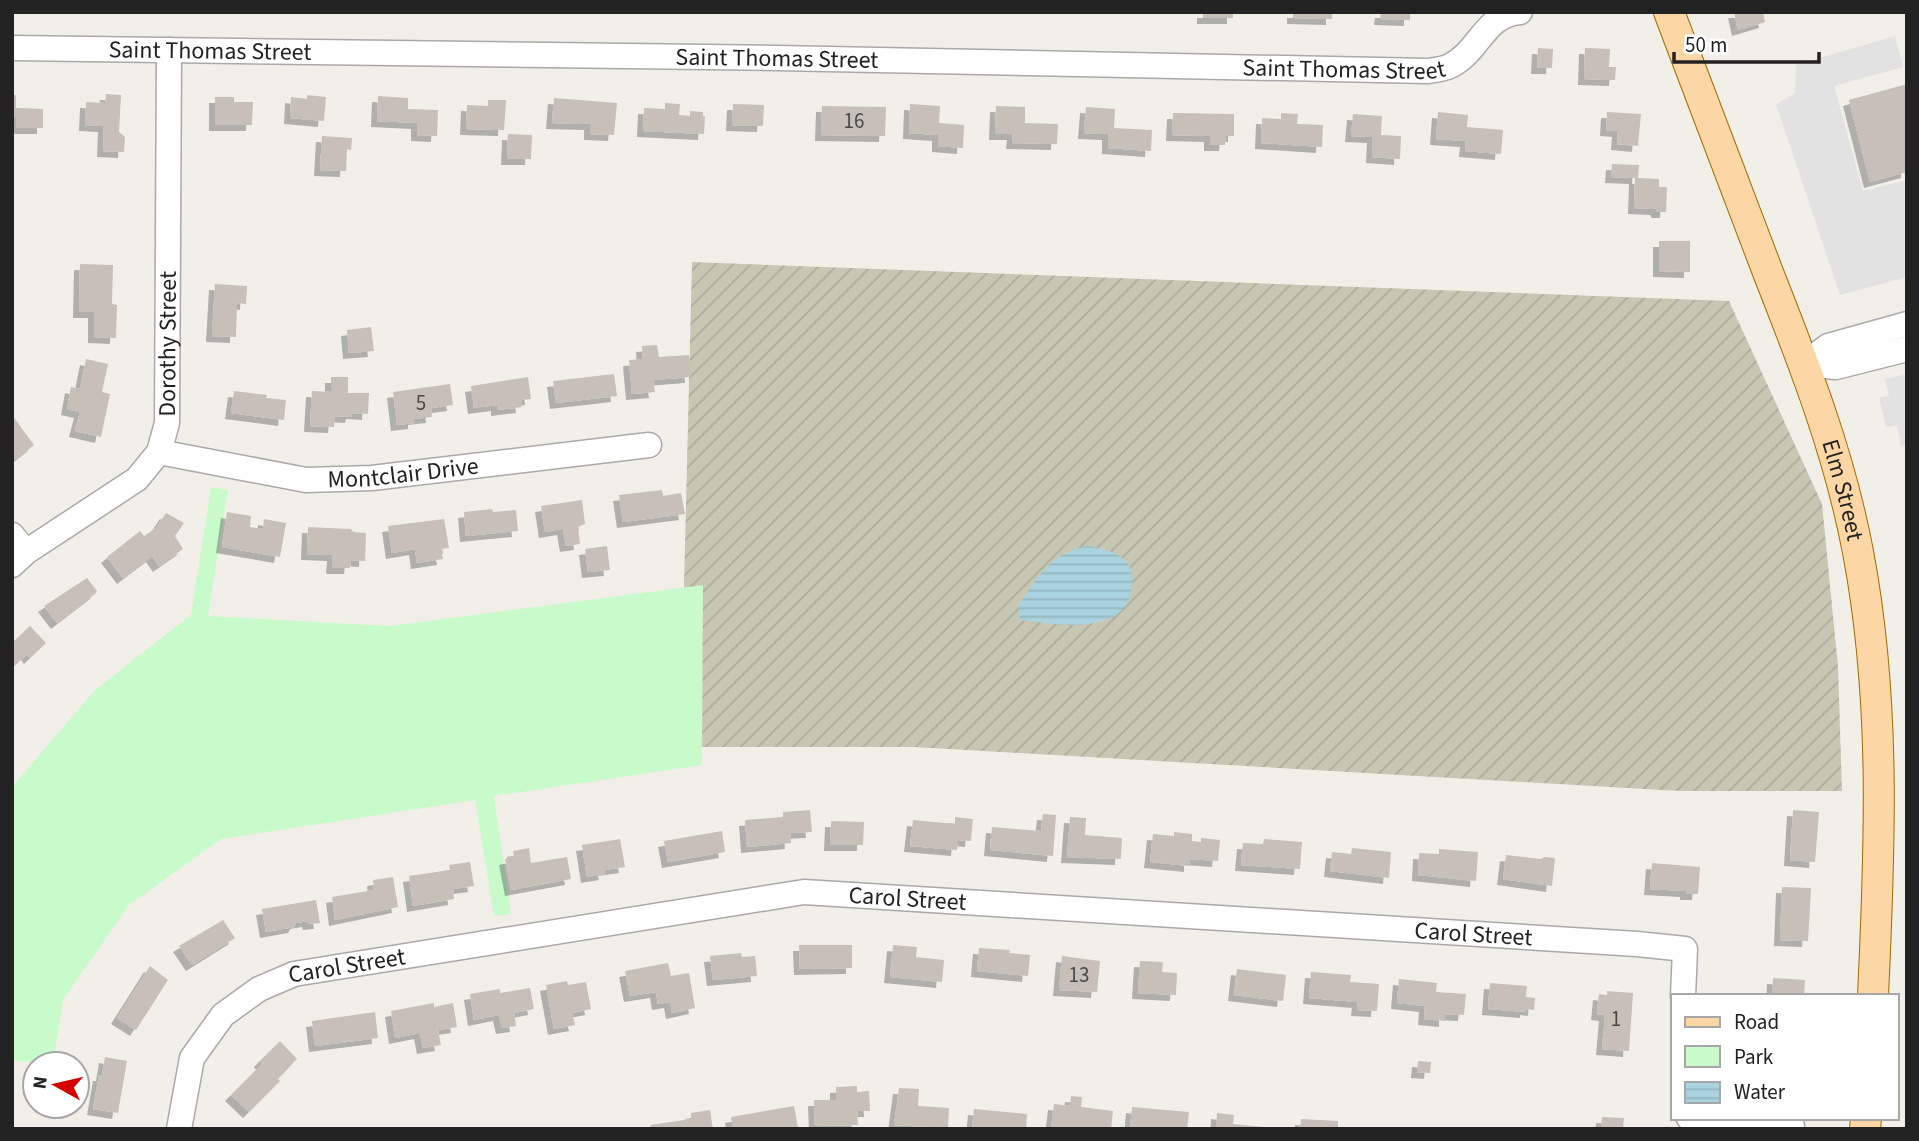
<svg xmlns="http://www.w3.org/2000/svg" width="1919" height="1141" font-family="'Source Sans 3',sans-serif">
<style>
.construction{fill:url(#construction-furrows)}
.park{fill:#c8facc}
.parking{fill:#e2e2e2}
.water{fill:url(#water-rules)}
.building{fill:#c7bfb8;filter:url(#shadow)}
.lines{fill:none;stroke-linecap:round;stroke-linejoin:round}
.minor-casing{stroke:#a9a9a9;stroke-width:27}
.major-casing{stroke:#a06b00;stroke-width:32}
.minor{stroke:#fff;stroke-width:24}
.major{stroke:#fcd6a4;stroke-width:30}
.labels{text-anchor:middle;stroke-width:7;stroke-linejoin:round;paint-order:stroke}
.number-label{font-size:21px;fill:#4b4948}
.street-label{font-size:24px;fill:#222;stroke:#fff}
</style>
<defs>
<pattern id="construction-furrows" width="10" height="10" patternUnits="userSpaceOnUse" patternTransform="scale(1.75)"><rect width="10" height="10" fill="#c7c7b4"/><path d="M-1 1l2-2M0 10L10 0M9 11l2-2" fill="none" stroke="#abab9a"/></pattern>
<pattern id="water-rules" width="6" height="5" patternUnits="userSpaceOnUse" patternTransform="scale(1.75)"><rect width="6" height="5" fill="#aad3df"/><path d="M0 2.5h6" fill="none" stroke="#92b5bf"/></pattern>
<filter id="shadow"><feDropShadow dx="-6" dy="6" stdDeviation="0" flood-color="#0004"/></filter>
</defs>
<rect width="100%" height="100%" fill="#f2efe9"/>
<!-- construction -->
<polygon class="construction" points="692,262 1729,301 1822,504 1838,667 1842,791 1679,791 914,747 680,747"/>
<!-- park -->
<polygon class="park" points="211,487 228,490 208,616 390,626 703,585 702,765 494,796 511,914 494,916 475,800 221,839 129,905 63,1000 53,1064 12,1060 12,787 95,690 191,615"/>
<!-- parking -->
<g class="parking">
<polygon points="1895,36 1903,67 1834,86 1863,191 1907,180 1907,277 1840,295 1776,104 1795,94 1796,65"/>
<polygon points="1907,374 1907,444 1901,446 1897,425 1886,427 1879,398 1889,396 1885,379"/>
</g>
<!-- water -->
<path class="water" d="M1087,546C1114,550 1140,559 1131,592C1129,603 1123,612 1112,617C1083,631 1051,623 1020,620L1018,606C1040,575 1047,555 1087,546Z"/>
<!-- building -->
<g class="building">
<rect x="1203" y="12" width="30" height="6"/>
<polygon points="1293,12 1332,12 1332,19 1293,18"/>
<polygon points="1381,12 1410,12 1410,20 1380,19"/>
<polygon points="1734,12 1763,12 1765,22 1738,30"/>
<polygon points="1538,48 1553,49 1552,68 1537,68"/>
<polygon points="1585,48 1610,49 1609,67 1616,67 1615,80 1584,79"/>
<polygon points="1907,84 1907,172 1870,182 1849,100"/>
<polygon points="106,94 121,95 119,132 125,137 124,152 103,151 104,126 85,125 86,102 105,103"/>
<polygon points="12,95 16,95 16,108 43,109 43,128 16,128 16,117 12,117"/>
<polygon points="307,95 326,97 324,121 290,118 291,97 307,99"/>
<polygon points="378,96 408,98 408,109 438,110 437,136 417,135 417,123 377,121"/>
<polygon points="215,97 234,97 234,102 253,102 252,125 215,125"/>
<polygon points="554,98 617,103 614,135 590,134 590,124 552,123"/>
<polygon points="488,100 506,100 504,130 466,129 467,105 488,106"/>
<polygon points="665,103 680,104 679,115 690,116 690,111 703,112 703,116 705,116 704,134 643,131 644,108 665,109"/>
<polygon points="733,104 764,105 763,126 732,125"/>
<polygon points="910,104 940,106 939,123 964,125 963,148 938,146 938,135 909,133"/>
<polygon points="822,106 886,107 885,136 821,135"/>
<polygon points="996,106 1025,107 1025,123 1058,124 1057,144 1012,143 1013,134 995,134"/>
<polygon points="1086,107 1115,109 1114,128 1152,130 1151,151 1108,148 1108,134 1084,133"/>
<polygon points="1438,112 1468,115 1467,127 1503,130 1501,154 1465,151 1466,141 1436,139"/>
<polygon points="1607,112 1641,114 1638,146 1617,144 1618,131 1606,130"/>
<polygon points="1173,113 1234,114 1234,136 1226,136 1225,145 1210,145 1210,136 1172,135"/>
<polygon points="1281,113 1298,114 1297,124 1323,125 1322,147 1261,143 1262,118 1281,119"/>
<polygon points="1353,114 1382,116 1381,135 1401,136 1400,159 1372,157 1373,137 1351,136"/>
<polygon points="508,134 532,135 531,159 507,159"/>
<polygon points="322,136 352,138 351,150 347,149 346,171 320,170"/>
<polygon points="1612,164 1639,165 1638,178 1659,179 1659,187 1667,187 1666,212 1658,212 1656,209 1634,208 1635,178 1611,177"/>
<polygon points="1659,241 1690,241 1690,272 1659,271"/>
<polygon points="80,264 113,265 112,304 117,305 116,338 94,337 94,312 79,312"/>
<polygon points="215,284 247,286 246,304 237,303 236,337 212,336"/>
<polygon points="371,327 374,351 349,353 347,330"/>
<polygon points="657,345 659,357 689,355 691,377 653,380 655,392 632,394 629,360 643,359 642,346"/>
<polygon points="86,359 108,364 102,392 110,394 101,437 75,431 80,412 67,409 71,387 80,389"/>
<polygon points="614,374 617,396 556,403 553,381"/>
<polygon points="331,377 348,377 348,393 369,393 368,414 352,413 351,417 335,416 334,427 310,426 312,391 331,392"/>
<polygon points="528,377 531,399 521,400 522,407 497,410 497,405 474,408 471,386"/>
<polygon points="450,384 453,405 431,408 432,417 414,419 414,423 397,425 393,392"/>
<polygon points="234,391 267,395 266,398 286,400 284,420 231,413"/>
<polygon points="12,415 34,445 15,460 12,456"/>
<polygon points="662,490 663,496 681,493 685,514 623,522 619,495"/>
<polygon points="582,500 585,524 578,527 580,544 566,546 563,529 545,532 541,506"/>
<polygon points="492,509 493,512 516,510 518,531 466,536 464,512"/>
<polygon points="227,512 251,516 250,527 263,529 264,519 286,523 280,557 222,547"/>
<polygon points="166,513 184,523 175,536 183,549 159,566 152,556 123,578 107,557 140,531 144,536 156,528"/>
<polygon points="444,519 449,548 441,549 443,559 417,563 415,549 392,553 388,526"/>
<polygon points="308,527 351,529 353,532 366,533 365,561 351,560 350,568 332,568 333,555 307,554"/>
<polygon points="607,546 610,570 588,572 585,549"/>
<polygon points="87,578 97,591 96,593 57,623 44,606"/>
<polygon points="30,626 46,643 30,658 27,654 12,668 12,639 14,641"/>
<polygon points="810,810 812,832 790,833 791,843 747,847 745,820 783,817 783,812"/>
<polygon points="1793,810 1819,812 1815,862 1790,860"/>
<polygon points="1043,814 1056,815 1053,856 990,850 992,827 1041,831"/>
<polygon points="955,817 973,819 971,841 958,840 957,850 910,846 913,820 955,824"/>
<polygon points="1070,817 1086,818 1085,835 1122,838 1121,859 1067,857"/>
<polygon points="831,821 864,822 863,845 830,845"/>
<polygon points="722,831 725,852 668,862 664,841"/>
<polygon points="1174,832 1192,834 1192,841 1201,842 1201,838 1220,840 1218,861 1190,859 1190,866 1150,862 1153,834 1174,836"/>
<polygon points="620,839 625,867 604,870 605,874 587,877 582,845"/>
<polygon points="1264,839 1302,842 1300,869 1241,865 1243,843 1263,844"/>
<polygon points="529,848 531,863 567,857 571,879 511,890 505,859 514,857 513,851"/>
<polygon points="1352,848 1391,852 1389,878 1330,871 1332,852 1351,854"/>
<polygon points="1439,849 1478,852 1476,881 1418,875 1419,853 1439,854"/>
<polygon points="1506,855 1541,859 1544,857 1555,858 1552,886 1503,879"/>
<polygon points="470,862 474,886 453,889 454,899 413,906 409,876 450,870 449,865"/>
<polygon points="1652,863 1700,867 1698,894 1686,894 1686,891 1650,889"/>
<polygon points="393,877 398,907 335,920 332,897 374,890 373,880"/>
<polygon points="1782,887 1811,888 1808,941 1780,940"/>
<polygon points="316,900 320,923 309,924 308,921 296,923 294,927 266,932 262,909"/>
<polygon points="223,920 235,938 192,965 179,946"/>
<polygon points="799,945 852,945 852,968 800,969"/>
<polygon points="893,945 917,947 916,957 944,960 942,982 890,977"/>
<polygon points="979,948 1010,950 1009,953 1030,955 1028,976 977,971"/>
<polygon points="741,953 742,957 755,956 757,976 713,980 710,956"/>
<polygon points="1062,956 1100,961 1097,992 1059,990"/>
<polygon points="1140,961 1163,962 1162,972 1177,973 1176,995 1138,993"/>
<polygon points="668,963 671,976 689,973 695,1008 672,1013 670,1002 658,1004 656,992 630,996 625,971"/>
<polygon points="150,966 168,980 136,1030 117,1018"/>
<polygon points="1237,969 1286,975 1283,1001 1234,995"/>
<polygon points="1311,972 1351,975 1350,982 1379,984 1377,1011 1357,1010 1358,1002 1309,998"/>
<polygon points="1773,978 1805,980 1804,996 1772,996"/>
<polygon points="1399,979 1437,983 1436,992 1466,994 1464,1015 1445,1014 1445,1021 1424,1019 1425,1006 1397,1003"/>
<polygon points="567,981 568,985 586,982 591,1009 572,1013 575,1025 554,1029 546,985"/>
<polygon points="1490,983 1527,986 1526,997 1535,998 1534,1010 1526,1009 1526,1012 1488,1009"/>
<polygon points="530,988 534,1009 514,1013 516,1026 502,1028 499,1015 474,1020 470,994 500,989 500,993"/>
<polygon points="1607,991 1633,993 1629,1051 1602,1049 1605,1015 1597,1014 1599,994 1607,995"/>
<polygon points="434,1003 434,1007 453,1003 457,1027 438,1030 441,1045 423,1048 420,1033 395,1038 391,1011"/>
<polygon points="375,1012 378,1038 315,1046 312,1021"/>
<polygon points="280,1041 297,1059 278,1079 280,1081 249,1112 231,1095 262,1064 260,1061"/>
<polygon points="105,1057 127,1061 118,1113 93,1109 99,1075 102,1075"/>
<polygon points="1418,1061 1431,1062 1430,1073 1417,1072"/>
<polygon points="857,1086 857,1092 869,1091 870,1111 857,1111 858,1125 815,1126 814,1100 836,1100 836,1087"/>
<polygon points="899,1088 919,1089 918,1106 949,1108 948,1128 894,1125"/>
<polygon points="1071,1096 1082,1097 1081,1107 1113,1111 1111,1129 1051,1129 1054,1104 1070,1106"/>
<polygon points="794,1106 798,1128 733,1129 731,1117"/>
<polygon points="1132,1107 1189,1112 1187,1129 1130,1129"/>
<polygon points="974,1109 1027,1114 1026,1129 972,1129"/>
<polygon points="710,1110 713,1129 651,1129 650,1125 691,1119 691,1113"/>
<polygon points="1217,1113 1234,1115 1233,1124 1263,1127 1263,1129 1216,1129"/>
<polygon points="1602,1117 1624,1118 1623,1129 1601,1129"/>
<polygon points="1301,1119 1338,1121 1338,1129 1300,1129"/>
</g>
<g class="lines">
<!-- minor casing -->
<g class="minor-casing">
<g id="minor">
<path id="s1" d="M12,48L777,58L1428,71C1435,70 1444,69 1450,66C1480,51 1484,15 1520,12"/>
<polyline points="1804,364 1828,346 1907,324"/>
<polyline points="1804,364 1836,367 1907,349"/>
<path id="s2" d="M159,452L306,480L372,478L649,445"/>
<polyline points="12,535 26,552"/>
<path id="s3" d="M12,565L26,552L137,479L159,452L167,423L169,50"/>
<polyline points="1689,1118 1792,1126"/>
<path id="s4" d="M179,1129L192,1058L223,1015L259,989L294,974L804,892L1637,944L1685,949L1683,996"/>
</g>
</g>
<!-- major casing -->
<g class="major-casing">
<g id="major">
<path id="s5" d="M1669,12C1702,100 1736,187 1769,275C1805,366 1840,456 1858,552C1886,699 1880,847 1873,996"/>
<polyline points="1865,1129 1866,1118"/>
</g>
</g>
<!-- minor -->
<use href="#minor" class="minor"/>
<!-- major -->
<use href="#major" class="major"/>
</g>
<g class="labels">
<!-- number labels -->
<g class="number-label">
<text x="854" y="128">16</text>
<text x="421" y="410">5</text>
<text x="1079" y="982">13</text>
<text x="1616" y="1026">1</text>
</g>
<!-- street labels -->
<g class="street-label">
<text dy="8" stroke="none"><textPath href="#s1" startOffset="198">Saint Thomas Street</textPath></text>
<text dy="8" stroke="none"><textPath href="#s1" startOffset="765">Saint Thomas Street</textPath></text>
<text dy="8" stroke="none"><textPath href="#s1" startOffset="1332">Saint Thomas Street</textPath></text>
<text dy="8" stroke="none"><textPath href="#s3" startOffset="296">Dorothy Street</textPath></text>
<text dy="8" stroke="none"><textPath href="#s2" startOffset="247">Montclair Drive</textPath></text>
<text dy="8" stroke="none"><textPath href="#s5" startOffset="509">Elm Street</textPath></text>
<text dy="8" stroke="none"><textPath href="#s4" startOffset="828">Carol Street</textPath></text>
<text dy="8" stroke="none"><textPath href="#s4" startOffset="1395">Carol Street</textPath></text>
<text dy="8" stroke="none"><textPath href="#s4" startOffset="261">Carol Street</textPath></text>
</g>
</g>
<!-- border -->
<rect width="1919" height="1141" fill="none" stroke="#222222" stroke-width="28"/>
<!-- legend -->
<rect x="1671" y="994" width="228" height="126" fill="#ffffff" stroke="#a7a7a7" stroke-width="2"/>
<rect x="1685" y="1017" width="35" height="10" fill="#fcd6a4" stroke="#a7a7a7" stroke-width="2"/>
<text x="1734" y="1029" font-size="21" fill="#222222">Road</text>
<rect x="1685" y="1046" width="35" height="21" fill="#c8facc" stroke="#a7a7a7" stroke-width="2"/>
<text x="1734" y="1064" font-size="21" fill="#222222">Park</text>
<rect x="1685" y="1082" width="35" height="21" fill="url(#water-rules)" stroke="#a7a7a7" stroke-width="2"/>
<text x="1734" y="1099" font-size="21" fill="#222222">Water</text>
<!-- north arrow -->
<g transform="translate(56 1085) rotate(278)"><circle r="33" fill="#ffffff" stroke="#a7a7a7" stroke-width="2"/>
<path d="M0-5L12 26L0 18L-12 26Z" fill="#d40000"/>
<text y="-10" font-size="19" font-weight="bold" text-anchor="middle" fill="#222222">N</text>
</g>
<!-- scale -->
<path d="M1674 52v10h145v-10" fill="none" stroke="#222222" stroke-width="3.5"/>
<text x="1685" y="52" font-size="21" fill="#222222" stroke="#ffffff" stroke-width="5" paint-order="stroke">50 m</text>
</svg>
